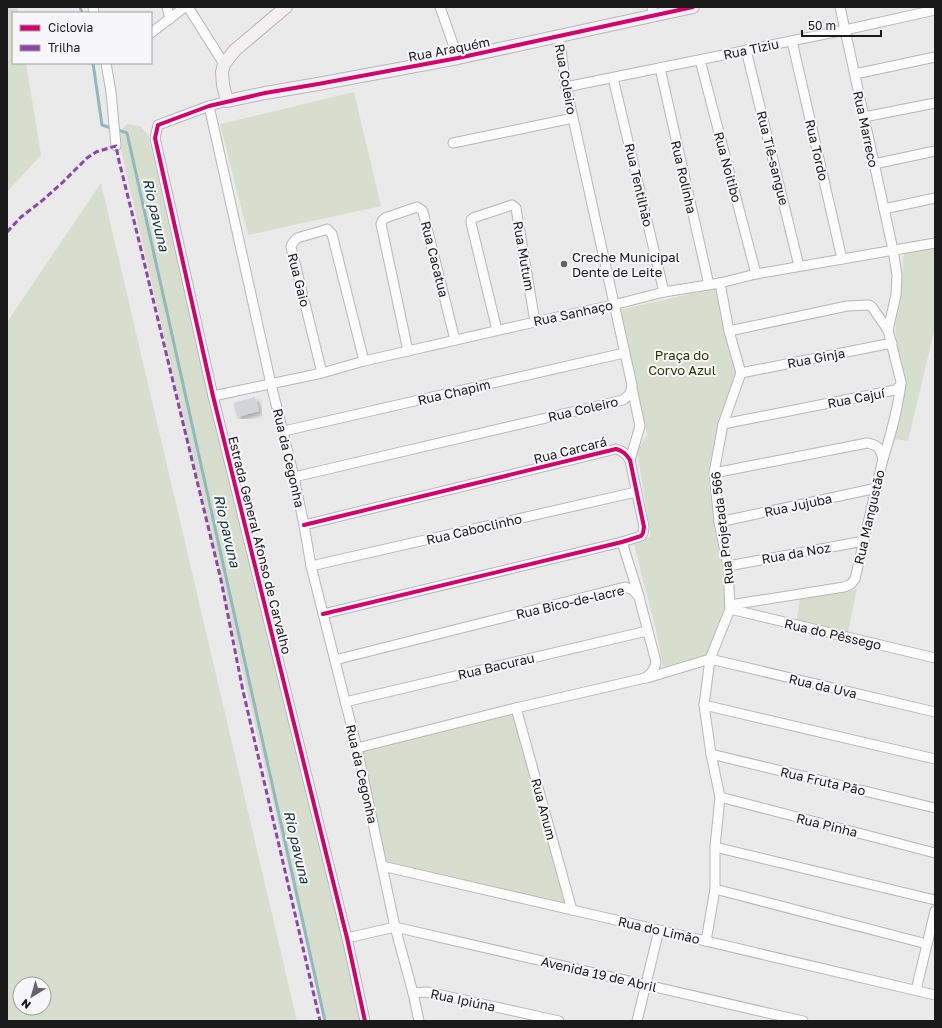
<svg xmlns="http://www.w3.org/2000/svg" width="942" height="1028" font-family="'Golos Text',sans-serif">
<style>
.green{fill:#d8decd;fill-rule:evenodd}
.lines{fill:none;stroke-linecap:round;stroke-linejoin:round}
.stream{stroke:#8ebabe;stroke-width:3}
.building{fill:#d3d3da;filter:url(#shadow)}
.street-casing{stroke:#b7b7b8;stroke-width:11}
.secondary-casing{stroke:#b7b7b8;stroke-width:14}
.street{stroke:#fcfcfc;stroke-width:9}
.secondary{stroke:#f3f0f2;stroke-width:12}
.quiet{stroke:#8e44ad;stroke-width:3;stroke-dasharray:6 3;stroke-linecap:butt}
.cycleway-casing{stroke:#f7f7f9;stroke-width:6}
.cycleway{stroke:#d6006c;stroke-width:4}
.poi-dot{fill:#636364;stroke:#f7f7f9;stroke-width:1.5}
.labels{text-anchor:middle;stroke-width:4;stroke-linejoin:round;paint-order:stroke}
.street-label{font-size:13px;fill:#1a1a1b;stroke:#f7f7f9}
.poi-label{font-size:13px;fill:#1a1a1b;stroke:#f7f7f9;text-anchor:start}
.park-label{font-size:13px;fill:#2b3600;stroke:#f7f7f9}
.water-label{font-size:14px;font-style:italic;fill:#0f3033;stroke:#f7f7f9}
</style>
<defs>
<filter id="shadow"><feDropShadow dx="3.5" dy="3.5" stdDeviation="2" flood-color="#0004"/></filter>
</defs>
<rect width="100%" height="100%" fill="#eaeaeb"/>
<!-- green -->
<g class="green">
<polygon points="7,7 17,7 18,13 13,13 13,63 26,63 41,155 7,192"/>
<polygon points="354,92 381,206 248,235 220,124"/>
<polygon points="127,124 140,126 148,135 209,396 342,937 360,1021 324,1021 141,237 119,141 122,129"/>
<path d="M101,183L297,1021H7V322ZM20,984H44V1008H20Z"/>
<polygon points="935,247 935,327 908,441 894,439 903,386 895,343 896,321 901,293 903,258 905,252"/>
<polygon points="716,288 735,372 731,390 716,433 708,474 713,515 720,552 726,603 725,611 707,655 663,667 656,630 633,541 651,536 637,451 647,435 619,310"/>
<polygon points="857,589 847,636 796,624 800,599"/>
<polygon points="515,711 567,906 384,865 360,748"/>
</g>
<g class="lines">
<!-- stream -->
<g class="stream">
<polyline points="80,7 82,13"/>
<polyline points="93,63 102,125 127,133 325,1021"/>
</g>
</g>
<!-- building -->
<polygon class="building" points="255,397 259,411 237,417 233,403"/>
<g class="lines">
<!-- street casing -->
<g class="street-casing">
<g id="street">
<polyline points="93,7 94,13"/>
<polyline points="167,7 170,19"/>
<polyline points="188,7 224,64"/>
<polyline points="440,7 458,58"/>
<polyline points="652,7 653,15"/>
<polyline points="840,7 893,250 897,275 896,295 888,330"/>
<polyline points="151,33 185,7"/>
<polyline points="792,41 842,259"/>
<polyline points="746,50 799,266"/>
<polyline points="700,60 756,274"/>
<polyline points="106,63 111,92 116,146"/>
<polyline points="660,68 709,285"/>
<polyline points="855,74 935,57"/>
<polyline points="613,78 664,292"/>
<polyline points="566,87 845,30 935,10"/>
<polyline points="227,101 209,106 158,125 155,138 213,396 347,938 365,1021"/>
<polyline points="209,106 271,384 294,477 304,525 311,566 357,748 395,927 413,993 419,1021"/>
<polyline points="864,117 935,103"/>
<polyline points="453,143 573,118"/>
<polyline points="874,164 935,151"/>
<polyline points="884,209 935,198"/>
<polyline points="497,330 471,223 471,220 473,218 512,205 516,208 535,322"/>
<polyline points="408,351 381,224 382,221 385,218 417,207 422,210 423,212 455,340"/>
<polyline points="322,373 291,247 292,244 297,238 325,230 327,229 332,234 364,361"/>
<polyline points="741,373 892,343"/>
<polyline points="213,396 322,373 364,361 535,322 613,305 664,292 720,283 756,274 935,243"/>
<polyline points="723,424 895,390 900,386 901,382 888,330 872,307 869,305 847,306 729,331"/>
<polyline points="284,431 624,353"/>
<path d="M883,459C891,434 898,409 901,383"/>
<polyline points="630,460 640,426 632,388"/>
<path d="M714,473L867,443C878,445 880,448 883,459L855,579L851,584L844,587L730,605"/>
<polyline points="294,477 623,400 630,394 632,385 573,118 566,87 559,36"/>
<polyline points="719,522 877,488"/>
<path d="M304,525L616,449C623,451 626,454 630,460L644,527L643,533L641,536L622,542L323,614"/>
<polyline points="622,542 639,596"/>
<polyline points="311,566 636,492"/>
<polyline points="728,566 864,541"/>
<polyline points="730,609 935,658"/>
<path d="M335,660L625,587L633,590L639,597L656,662C655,670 651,674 645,678L516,708L357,748"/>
<polyline points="647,678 710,659 935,712"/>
<polyline points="345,702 647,631"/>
<polyline points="704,705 935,759"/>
<polyline points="516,708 572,910"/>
<polyline points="711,754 935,808"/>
<polyline points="720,797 935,853"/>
<polyline points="715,847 935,900"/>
<polyline points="382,866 659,930 935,995"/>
<polyline points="715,889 927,944"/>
<polyline points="347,938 395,927 803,1021"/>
<polyline points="706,941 715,889 715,847 720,797 711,754 704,705 710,659 730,609 728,566 719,522 714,473 723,424 741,373 729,331 720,283"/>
<polyline points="916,990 935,911"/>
<polyline points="413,993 426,992 437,994 559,1021"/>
<polyline points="637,1021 659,930"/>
</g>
</g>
<!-- secondary casing -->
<g class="secondary-casing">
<polyline id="secondary" points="286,7 235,50 224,64 222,72 223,85 227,101 265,93 318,84 458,58 693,7"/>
</g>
<!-- street -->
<use href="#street" class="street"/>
<!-- secondary -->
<use href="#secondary" class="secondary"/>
<!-- quiet -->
<polyline class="quiet" points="7,232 21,217 43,200 62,183 87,158 96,152 116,146 119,161 138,237 221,580 243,691 320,1021"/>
<!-- cycleway casing -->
<g class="cycleway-casing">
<g id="cycleway">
<path d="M304,525L616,449C623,451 626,454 630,460L644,527L643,533L641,536L622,542L323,614"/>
<polyline points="365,1021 347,938 213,396 155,138 158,125 209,106 265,93 318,84 458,58 693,7"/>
</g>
</g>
<!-- cycleway -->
<use href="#cycleway" class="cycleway"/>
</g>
<!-- markers -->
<circle class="poi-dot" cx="564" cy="264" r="4"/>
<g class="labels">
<!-- street labels -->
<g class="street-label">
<text transform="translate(449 49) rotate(-11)" y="5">Rua Araquém</text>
<text transform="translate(751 49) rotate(-12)" y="5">Rua Tiziu</text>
<text transform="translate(566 79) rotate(80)" y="5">Rua Coleiro</text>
<text transform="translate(866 129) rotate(78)" y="5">Rua Marreco</text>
<text transform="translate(817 150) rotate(77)" y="5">Rua Tordo</text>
<text transform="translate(773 158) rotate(76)" y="5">Rua Tiê-sangue</text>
<text transform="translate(728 167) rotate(75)" y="5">Rua Noitibo</text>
<text transform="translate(684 177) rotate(77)" y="5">Rua Rolinha</text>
<text transform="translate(639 185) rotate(77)" y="5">Rua Tentilhão</text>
<text transform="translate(524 256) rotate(80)" y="5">Rua Mutum</text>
<text transform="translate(435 259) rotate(76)" y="5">Rua Cacatua</text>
<text transform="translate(299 280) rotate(76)" y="5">Rua Gaio</text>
<text transform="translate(573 313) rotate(-12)" y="5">Rua Sanhaço</text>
<text transform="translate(816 358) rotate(-11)" y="5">Rua Ginja</text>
<text transform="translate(454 392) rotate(-13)" y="5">Rua Chapim</text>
<text transform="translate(856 398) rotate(-11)" y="5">Rua Cajuí</text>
<text transform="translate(583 409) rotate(-13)" y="5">Rua Coleiro</text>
<text transform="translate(570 450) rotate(-14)" y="5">Rua Carcará</text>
<text transform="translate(289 458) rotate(77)" y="5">Rua da Cegonha</text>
<text transform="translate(798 505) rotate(-12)" y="5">Rua Jujuba</text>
<text transform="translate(869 517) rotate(-77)" y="5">Rua Mangustão</text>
<text transform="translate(722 528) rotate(-97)" y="5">Rua Projetada 566</text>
<text transform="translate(474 529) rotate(-13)" y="5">Rua Caboclinho</text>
<text transform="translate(260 545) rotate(76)" y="5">Estrada General Afonso de Carvalho</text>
<text transform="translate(796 553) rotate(-10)" y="5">Rua da Noz</text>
<text transform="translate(570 602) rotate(-13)" y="5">Rua Bico-de-lacre</text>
<text transform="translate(833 634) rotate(13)" y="5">Rua do Pêssego</text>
<text transform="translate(496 666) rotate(-13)" y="5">Rua Bacurau</text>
<text transform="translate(823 686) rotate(13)" y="5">Rua da Uva</text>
<text transform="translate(362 774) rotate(77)" y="5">Rua da Cegonha</text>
<text transform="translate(823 781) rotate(13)" y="5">Rua Fruta Pão</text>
<text transform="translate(544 809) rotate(75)" y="5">Rua Anum</text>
<text transform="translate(827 825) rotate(14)" y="5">Rua Pinha</text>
<text transform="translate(659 930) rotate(13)" y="5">Rua do Limão</text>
<text transform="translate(599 974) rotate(13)" y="5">Avenida 19 de Abril</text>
<text transform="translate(463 1000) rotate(12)" y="5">Rua Ipiúna</text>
</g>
<!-- poi labels -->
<g class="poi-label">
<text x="572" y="262">Creche Municipal<tspan x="572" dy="15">Dente de Leite</tspan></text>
</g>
<!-- park labels -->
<g class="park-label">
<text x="682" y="360">Praça do<tspan x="682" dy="15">Corvo Azul</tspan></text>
</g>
<!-- water labels -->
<g class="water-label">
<text transform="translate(156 215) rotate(77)" y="5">Rio pavuna</text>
<text transform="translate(227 531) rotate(77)" y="5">Rio pavuna</text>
<text transform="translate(297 847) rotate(77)" y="5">Rio pavuna</text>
</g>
</g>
<!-- border -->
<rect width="942" height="1028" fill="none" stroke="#1a1a1b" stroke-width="16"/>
<!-- legend -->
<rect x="12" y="12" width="140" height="52" fill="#f7f7f9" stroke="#9f9fa0"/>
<rect x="20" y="25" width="20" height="6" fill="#d6006c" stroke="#9f9fa0"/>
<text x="48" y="32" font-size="12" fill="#1a1a1b">Ciclovia</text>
<rect x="20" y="45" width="20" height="6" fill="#8e44ad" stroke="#9f9fa0"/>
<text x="48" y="52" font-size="12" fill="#1a1a1b">Trilha</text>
<!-- north arrow -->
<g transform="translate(32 996) rotate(217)"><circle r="19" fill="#f7f7f9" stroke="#9f9fa0"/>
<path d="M0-3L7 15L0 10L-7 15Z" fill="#636364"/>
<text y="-6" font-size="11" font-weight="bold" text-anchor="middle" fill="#1a1a1b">N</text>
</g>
<!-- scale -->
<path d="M802 30v6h79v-6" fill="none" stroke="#1a1a1b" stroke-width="2"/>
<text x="808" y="30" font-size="12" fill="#1a1a1b" stroke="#f7f7f9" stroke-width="3" paint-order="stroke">50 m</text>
</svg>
